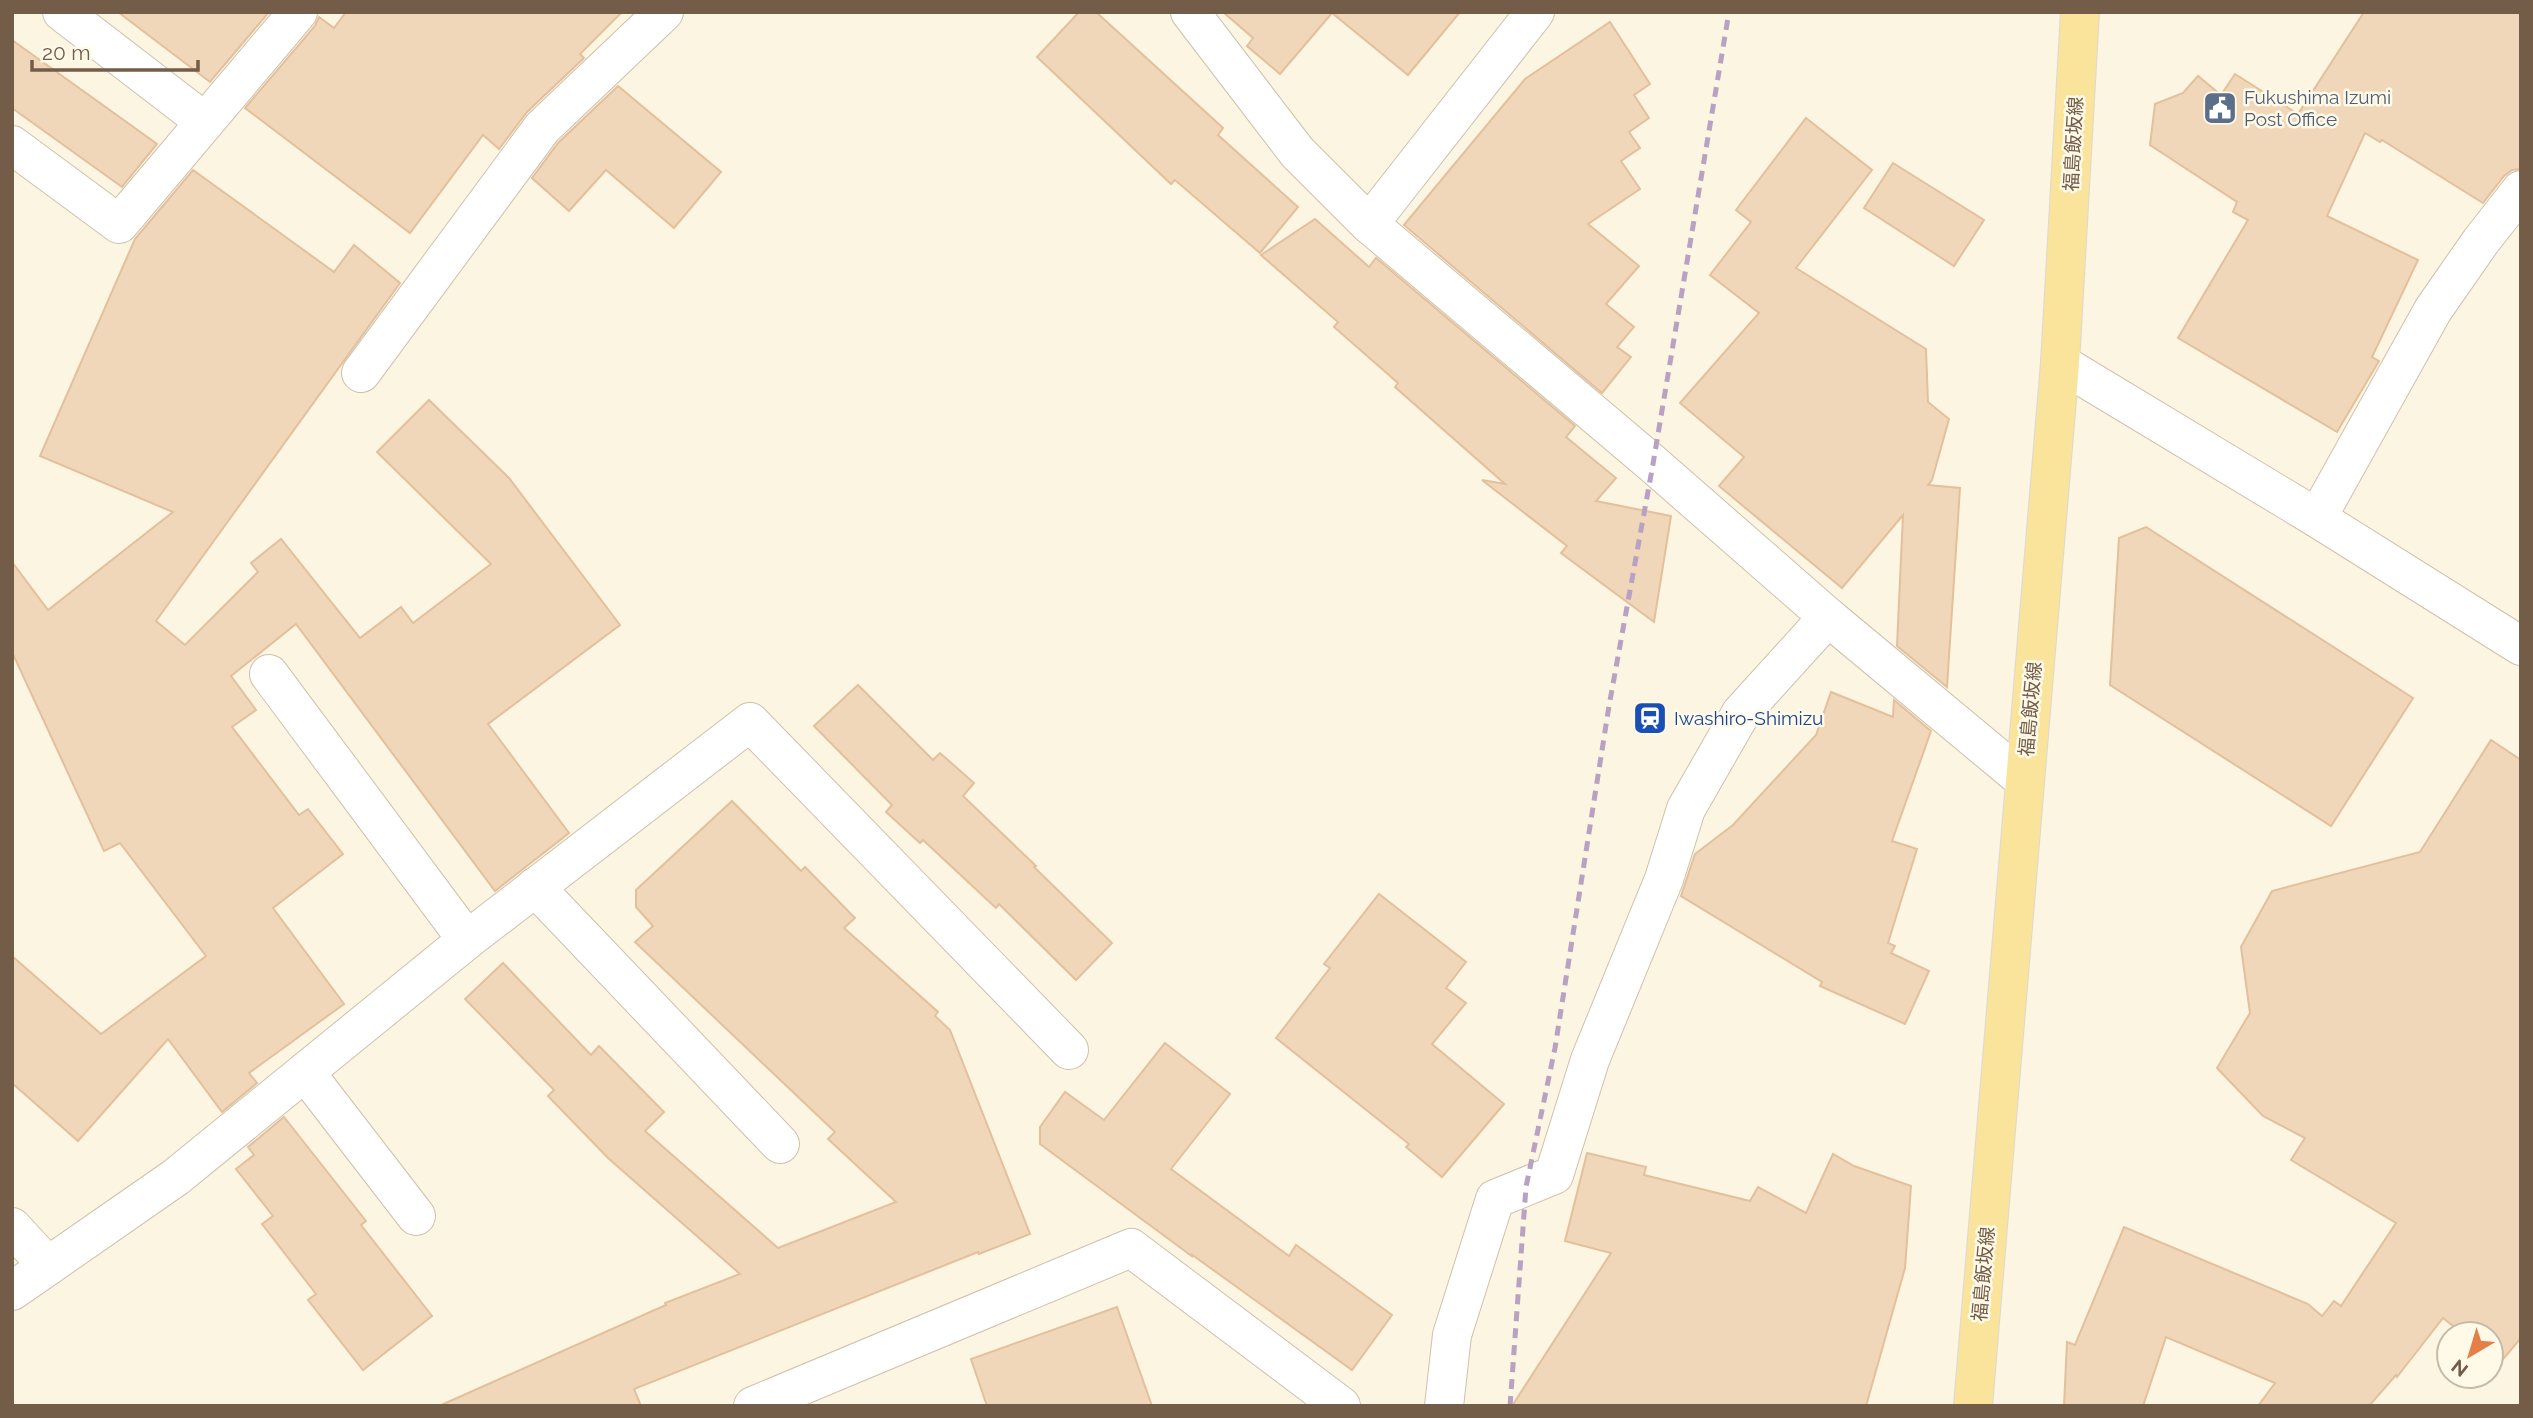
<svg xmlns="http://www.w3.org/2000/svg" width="2533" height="1418" font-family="Raleway,'Noto Sans JP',sans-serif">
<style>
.building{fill:#f1d7ba;stroke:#e3c09b;stroke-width:2}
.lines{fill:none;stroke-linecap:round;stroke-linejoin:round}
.street-casing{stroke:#cfc0ac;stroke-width:40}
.secondary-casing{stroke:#d2c0a9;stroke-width:40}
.primary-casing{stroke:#ddd8d3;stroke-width:40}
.street{stroke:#fff;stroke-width:38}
.secondary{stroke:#fff;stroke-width:38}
.primary{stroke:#fae39b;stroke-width:38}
.rail{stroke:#b9a1c4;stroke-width:5;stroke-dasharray:10 7;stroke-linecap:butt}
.labels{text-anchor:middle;stroke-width:5;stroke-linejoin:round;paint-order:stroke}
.service-label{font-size:19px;fill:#4e5e75;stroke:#fff9e8;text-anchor:start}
.street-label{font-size:19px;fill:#735d49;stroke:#fff9e8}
.transit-label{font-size:19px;fill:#164399;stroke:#fff9e8;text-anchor:start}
</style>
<rect width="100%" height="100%" fill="#fcf5e2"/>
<!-- building -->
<g class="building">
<polygon points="118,12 269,12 210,82"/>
<polygon points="346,12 622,12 580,54 584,58 527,112 499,149 483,135 410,233 245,108 315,26 319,17 334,28"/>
<polygon points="1079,12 1096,12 1223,128 1218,135 1298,207 1260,253 1175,180 1171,184 1037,57"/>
<polygon points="1223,12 1460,12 1408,75 1332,13 1280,74 1247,46 1253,38"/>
<polygon points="2364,12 2521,12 2521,169 2512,170 2504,176 2483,203 2382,140 2380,142 2365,133 2327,216 2418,260 2372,357 2379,361 2337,432 2178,338 2248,220 2233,212 2237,202 2150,145 2155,104 2183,93 2198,76 2221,95 2235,74 2298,114"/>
<polygon points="1610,22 1650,84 1634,95 1649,118 1629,132 1640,148 1621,161 1640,189 1588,224 1639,266 1606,304 1634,327 1617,347 1631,357 1602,393 1404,225 1525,79"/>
<polygon points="12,40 157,144 122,187 12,108"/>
<polygon points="618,86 721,172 674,228 606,170 569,211 532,178 558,143"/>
<polygon points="1806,118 1872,170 1796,268 1926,349 1928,402 1949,419 1932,480 1928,485 1960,488 1947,687 1897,646 1903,515 1842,588 1719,486 1744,457 1680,403 1759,313 1710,275 1751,222 1736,210"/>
<polygon points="1893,163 1984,220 1954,266 1864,208"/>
<polygon points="193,170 334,272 354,245 400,283 156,621 185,645 258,572 251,563 281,539 360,638 401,607 413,623 491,564 377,452 429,400 509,478 620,625 488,724 569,833 495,891 296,624 231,676 256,710 232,727 299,815 308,809 343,854 273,908 344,1004 249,1073 257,1083 222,1112 168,1039 78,1141 12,1083 12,956 101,1034 206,956 120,843 104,851 12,652 12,562 48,610 173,512 40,456 135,239"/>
<polygon points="1315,219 1369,267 1376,258 1575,426 1566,437 1616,478 1596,501 1671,516 1654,622 1561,553 1567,546 1482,480 1505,484 1395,387 1398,383 1334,327 1338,322 1261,255"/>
<polygon points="2146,527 2413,698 2331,826 2110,685 2119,538"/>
<polygon points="858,685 933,760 940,753 974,783 963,796 1036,866 1034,867 1112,943 1076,980 999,904 996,908 923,840 920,843 886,812 892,805 814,726"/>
<polygon points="1831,692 1893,717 1894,700 1931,731 1892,841 1917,849 1888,943 1895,946 1891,953 1929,971 1905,1024 1820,986 1822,982 1681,896 1695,854 1733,825 1816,735"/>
<polygon points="2491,740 2521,760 2521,1338 2499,1364 2491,1357 2491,1334 2463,1334 2443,1318 2397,1377 2396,1375 2369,1406 2258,1406 2275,1383 2166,1337 2143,1406 2064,1406 2067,1342 2075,1345 2124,1227 2308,1304 2322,1316 2334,1301 2341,1306 2396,1223 2291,1160 2305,1138 2263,1116 2217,1068 2250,1013 2241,947 2272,891 2420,852"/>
<polygon points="732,801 801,871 805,867 855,918 844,928 938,1012 935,1016 950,1030 1030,1234 979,1254 978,1252 634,1389 641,1406 439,1406 666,1305 665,1303 740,1274 608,1158 548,1096 554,1090 465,999 503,963 591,1055 599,1046 664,1112 645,1131 778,1248 896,1202 828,1139 835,1132 635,942 653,926 636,907 636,890"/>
<polygon points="1379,894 1466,962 1446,988 1466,1003 1432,1044 1504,1104 1442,1177 1406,1147 1409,1144 1276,1038 1330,968 1324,964"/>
<polygon points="1165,1043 1230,1094 1171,1169 1289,1256 1296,1245 1392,1315 1352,1370 1191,1254 1193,1257 1040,1144 1040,1127 1065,1092 1104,1120"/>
<polygon points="284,1117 366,1221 361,1225 432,1316 363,1370 308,1300 316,1294 262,1224 273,1216 236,1169 254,1155 248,1147"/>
<polygon points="1587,1153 1646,1167 1644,1175 1750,1201 1758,1187 1806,1213 1833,1154 1854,1166 1911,1186 1905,1268 1866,1406 1512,1406 1611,1253 1565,1241"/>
<polygon points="1117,1307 1152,1406 987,1406 971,1359"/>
</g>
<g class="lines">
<!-- street casing -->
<g class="street-casing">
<g id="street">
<polyline points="62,12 205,122"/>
<polyline points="1190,12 1297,152 1369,224 1653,464 1828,617 2024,780"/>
<polyline points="12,145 119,224 298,12"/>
<polyline points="1369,224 1535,12"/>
<polyline points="361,373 542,128 664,12"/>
<polyline points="2317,518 2433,310 2481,241 2521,190"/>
<polyline points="535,887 780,1144"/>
<polyline points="467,940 750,722 1069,1050"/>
<polyline points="305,1072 416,1216"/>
<polyline points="12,1227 48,1266"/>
<polyline points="12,1291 176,1177 467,940 269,674"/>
<polyline points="753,1406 1131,1248 1341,1406"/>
<polyline points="1444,1406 1452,1335 1495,1199 1554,1175 1590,1060 1664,879 1686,809 1741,713 1828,617"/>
</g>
</g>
<!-- secondary casing -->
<g class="secondary-casing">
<polyline id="secondary" points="2060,363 2317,518 2521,646"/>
</g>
<!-- primary casing -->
<g class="primary-casing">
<polyline id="primary" points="1973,1406 2060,363 2080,12"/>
</g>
<!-- street -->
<use href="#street" class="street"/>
<!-- secondary -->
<use href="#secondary" class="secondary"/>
<!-- primary -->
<use href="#primary" class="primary"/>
<!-- rail -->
<polyline class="rail" points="1510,1406 1526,1187 1555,1048 1609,706 1653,464 1729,12"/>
</g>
<!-- icons -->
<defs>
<g id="civic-square" transform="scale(1.75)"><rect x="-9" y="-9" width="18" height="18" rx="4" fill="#5c6f8a" stroke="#fff9e8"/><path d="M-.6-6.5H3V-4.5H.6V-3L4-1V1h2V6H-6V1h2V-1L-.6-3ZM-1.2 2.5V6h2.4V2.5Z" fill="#fff"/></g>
<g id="station-square" transform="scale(1.75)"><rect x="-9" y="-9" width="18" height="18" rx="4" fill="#1a4fb4" stroke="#fff9e8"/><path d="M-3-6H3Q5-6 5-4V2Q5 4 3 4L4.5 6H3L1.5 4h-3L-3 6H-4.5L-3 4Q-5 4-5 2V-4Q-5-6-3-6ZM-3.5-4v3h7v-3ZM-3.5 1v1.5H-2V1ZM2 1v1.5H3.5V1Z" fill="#fff"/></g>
</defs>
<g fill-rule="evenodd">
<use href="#civic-square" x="2220" y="108"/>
<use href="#station-square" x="1650" y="718"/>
</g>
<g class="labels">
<!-- service labels -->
<g class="service-label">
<text x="2244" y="104">Fukushima Izumi<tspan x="2244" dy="22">Post Office</tspan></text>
</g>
<!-- street labels -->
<g class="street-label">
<text transform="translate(2073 144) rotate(-87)" y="7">福島飯坂線</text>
<text transform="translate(2030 709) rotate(-85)" y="7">福島飯坂線</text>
<text transform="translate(1983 1274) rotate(-85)" y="7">福島飯坂線</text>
</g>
<!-- transit labels -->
<g class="transit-label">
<text x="1674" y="725">Iwashiro-Shimizu</text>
</g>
</g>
<!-- border -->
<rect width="2533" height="1418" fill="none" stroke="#735d49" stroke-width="28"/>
<!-- north arrow -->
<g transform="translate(2470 1355) rotate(218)"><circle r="33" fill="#fff9e8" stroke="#c7bba8" stroke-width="2"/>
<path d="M0-5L12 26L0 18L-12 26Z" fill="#e57f48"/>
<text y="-10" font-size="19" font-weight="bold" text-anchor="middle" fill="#735d49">N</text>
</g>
<!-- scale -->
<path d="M32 60v10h166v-10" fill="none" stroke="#735d49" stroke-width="3.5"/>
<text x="42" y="60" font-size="21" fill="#735d49" stroke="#fff9e8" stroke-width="5" paint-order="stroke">20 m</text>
</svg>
